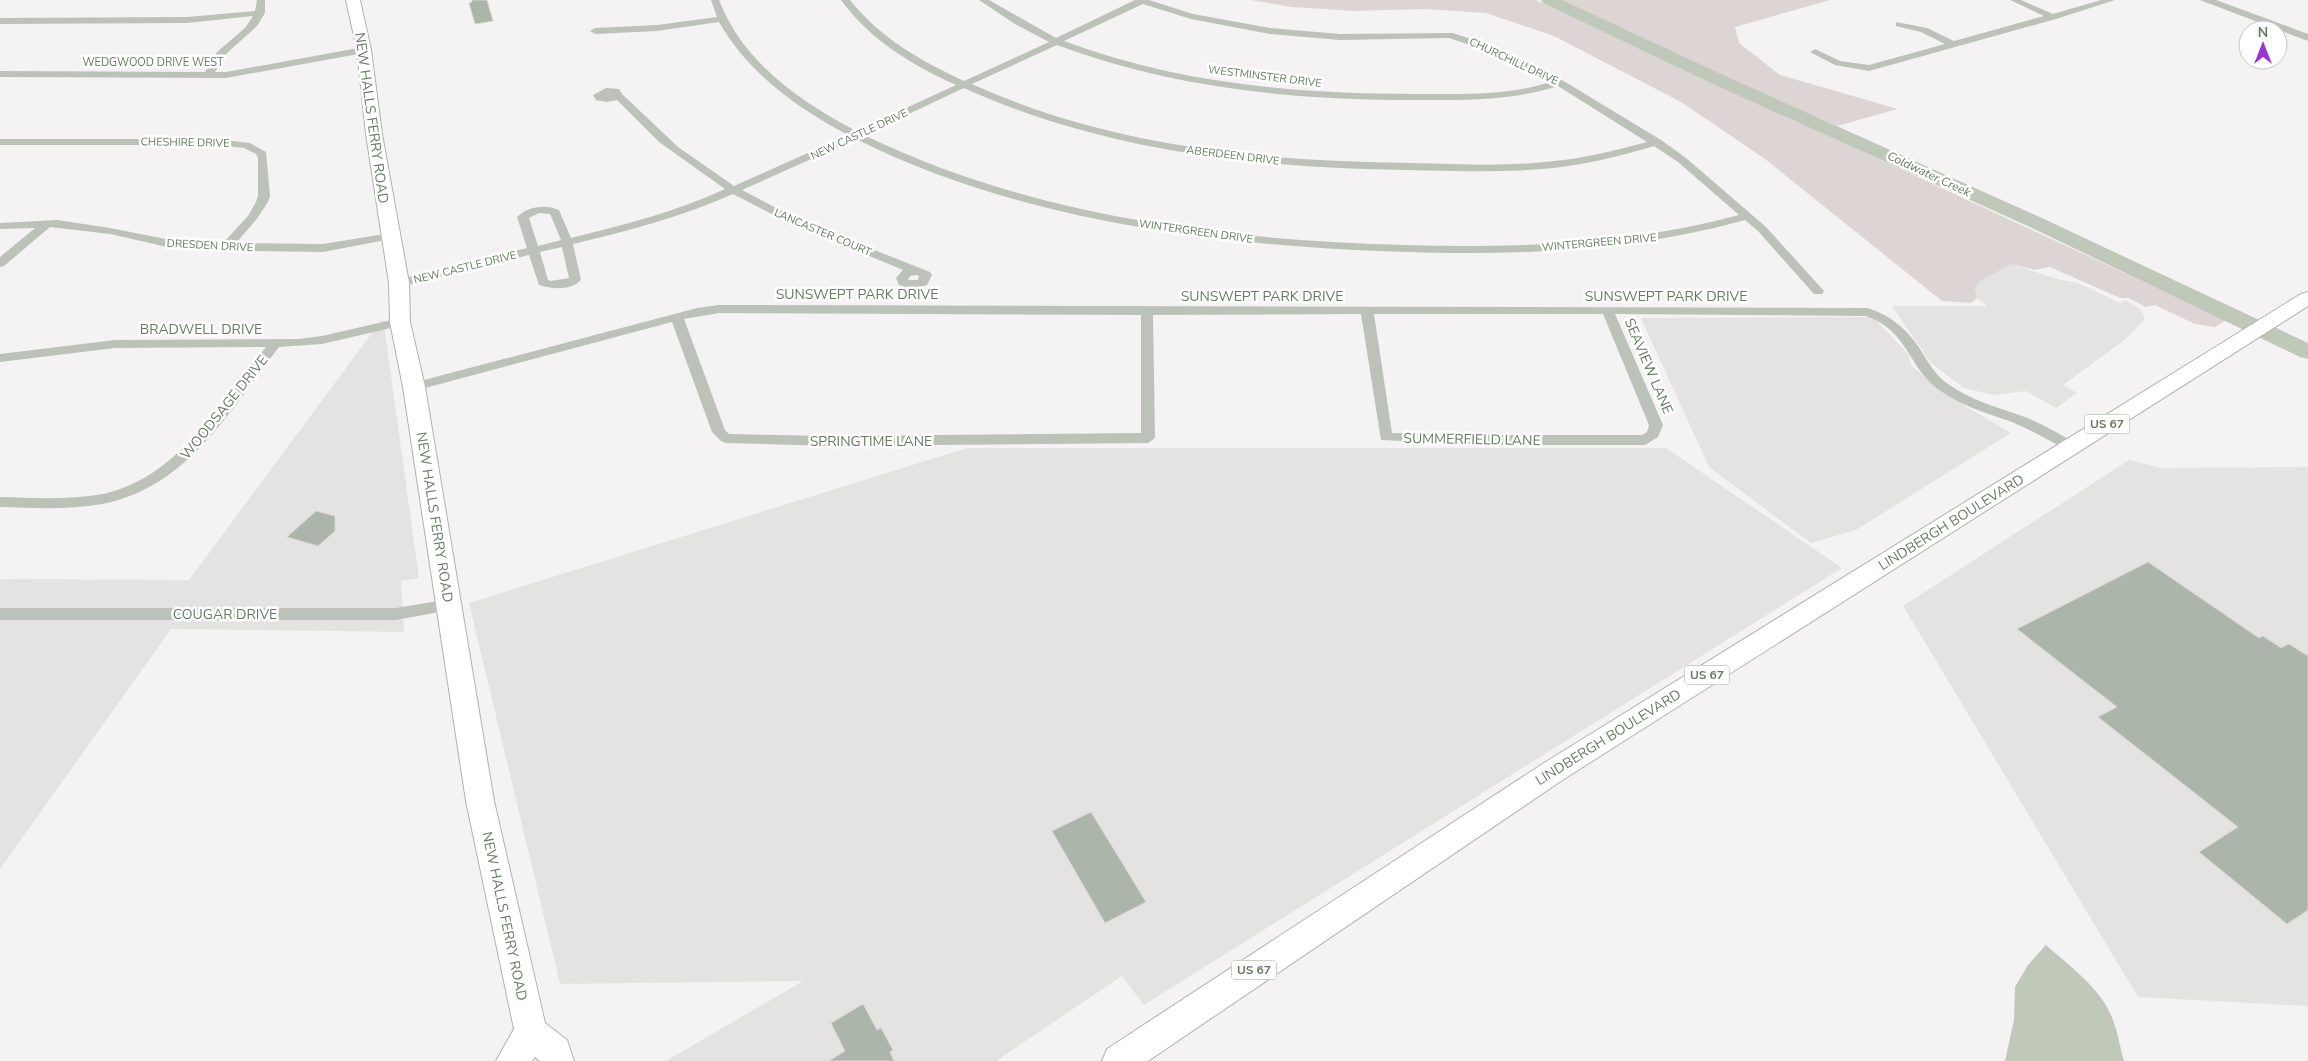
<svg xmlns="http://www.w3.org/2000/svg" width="2308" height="1061" font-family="'Nunito Sans',sans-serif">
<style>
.built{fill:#e4e3e2}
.green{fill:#dcd5d4}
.water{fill:#bfc8b9}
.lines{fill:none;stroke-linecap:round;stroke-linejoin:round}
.river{fill:#bfc8b9;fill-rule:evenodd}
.building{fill:#abb5a9;stroke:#d7d5d6}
.primary-casing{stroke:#aeb5ac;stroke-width:2}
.minor{fill:#bcc2ba;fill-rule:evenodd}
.tertiary{fill:#bcc2ba;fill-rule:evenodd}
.primary{fill:#fff;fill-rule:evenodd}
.labels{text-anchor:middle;stroke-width:5;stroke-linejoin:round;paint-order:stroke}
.far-street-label{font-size:11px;fill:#667b63;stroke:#fff}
.far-water-label{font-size:12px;font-style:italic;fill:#66775e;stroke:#fff}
.shield{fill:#fff;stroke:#94a392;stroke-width:1}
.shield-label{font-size:12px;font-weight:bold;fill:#667b63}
.street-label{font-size:14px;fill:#667b63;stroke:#fff}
</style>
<rect width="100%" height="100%" fill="#f5f2f4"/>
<!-- built -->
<g class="built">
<polygon points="2012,264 2057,279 2078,283 2120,303 2125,300 2140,309 2145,319 2126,339 2063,385 2077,393 2056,408 2026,391 1993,395 1964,388 1931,363 1892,306 1987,306 1977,298 1975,288 1980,281"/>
<polygon points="1873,317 1909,355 1911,365 1940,391 2011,433 1856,530 1811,543 1709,467 1641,318"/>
<polygon points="383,318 419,578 401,581 404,632 171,629 0,869 0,579 189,580"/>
<polygon points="967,448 1666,448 1842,568 1144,1005 1122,976 996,1061 666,1061 803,981 560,984 469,603"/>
<polygon points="2129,460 2161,468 2308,467 2308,1006 2138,997 1903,606"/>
</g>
<!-- green -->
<g class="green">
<polygon points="1251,0 1536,0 2226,320 2215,327 2195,324 2155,305 2146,307 2128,298 2120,298 2050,267 2035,270 2012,264 1980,281 1975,288 1977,298 1971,303 1942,301 1765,159 1681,102 1554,36 1486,13 1424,9 1355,11 1292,7"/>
<polygon points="1561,0 1830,0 1735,27 1739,43 1780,75 1898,109 1837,126 1725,78"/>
</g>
<!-- water -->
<path class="water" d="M2046,945C2066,963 2096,985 2108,1009C2117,1025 2119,1044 2124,1061H2005L2014,1020L2015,987L2028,965Z"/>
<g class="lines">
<!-- river -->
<polygon class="river" points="1541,0 1562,0 1723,75 2044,219 2308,343 2308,359 2300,357 2030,227 1711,83 1543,3"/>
</g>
<!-- building -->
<g class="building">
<polygon points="472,0 487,0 493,21 475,24 469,3 472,2"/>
<polygon points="316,511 335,516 335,531 318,546 287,537"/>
<polygon points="2148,562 2259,638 2263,636 2281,648 2289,644 2308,656 2308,910 2287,924 2199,852 2238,827 2098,717 2117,707 2017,629"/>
<polygon points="1091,812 1146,902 1105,923 1052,831"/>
<polygon points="863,1004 877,1030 881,1028 893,1050 890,1052 894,1061 829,1061 845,1051 831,1023"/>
</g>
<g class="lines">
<!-- primary casing -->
<g class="primary-casing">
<g id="primary">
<polygon points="346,0 360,0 371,50 382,134 409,283 410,322 425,387 494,801 545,1023 567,1040 574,1061 540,1061 535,1057 532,1061 496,1061 514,1029 466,801 403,387 390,322 389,283 366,134 357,50"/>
<polygon points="2308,292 2308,306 1564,779 1148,1061 1102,1061 1107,1049 1544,763 2301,294"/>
</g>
</g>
<!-- minor -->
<g class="minor">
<polygon points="257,0 265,0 265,13 257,26 226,54 215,72 226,72 364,47 369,50 364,53 226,78 0,77 0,71 205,72 217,52 245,28 253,16 187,23 0,24 0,18 187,17 255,11"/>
<path d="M711,0H719C743,62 799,101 856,131L956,85C912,65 870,40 841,0H850C880,38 921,61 964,81L1049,42L1015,24L979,0H989L1056,38L1135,0H1149L1193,14L1270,28L1340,34L1453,33L1497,48L1562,80L1661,140L1686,158L1766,227L1824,291L1822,294H1814L1758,231L1745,220C1623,254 1504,256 1378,251C1205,244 1013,218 856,139L742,190L801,221L930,272L932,275L927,285L912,289L899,285L896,278L903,270L901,269L793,225L733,194C681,217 628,231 573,244L581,280C571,291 551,289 539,285L529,255L399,287L395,286L393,283L395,280L527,248L517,217C528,206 545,204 559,210L571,238C624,225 675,212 725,189L659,142L617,100L607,102L596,100L593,95L606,88L619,89L622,94L678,147L734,186L848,135C797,108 748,73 719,22L657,31L595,34L590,31L595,28L657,25L717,17ZM1143,4L1191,19L1270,34L1340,40L1449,38L1491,52L1550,82C1508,96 1463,94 1418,94C1297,94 1179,84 1064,41ZM1057,45C1172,88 1292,100 1415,100C1463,100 1511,101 1558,86L1647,142C1616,150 1586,158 1554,161C1507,167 1459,164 1411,163C1261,161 1110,147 972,84ZM964,88C1103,151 1256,168 1407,170C1456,171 1505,173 1554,168C1588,164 1621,156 1654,146L1678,162L1739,215C1629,245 1518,248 1405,245C1222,240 1031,216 864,135ZM539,213L550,214L561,240L538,246L529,218ZM562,247L569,278L551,281L548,280L540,252ZM916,275L919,276L918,280H908L910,276Z"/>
<polygon points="2010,0 2021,0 2053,14 2101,0 2115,0 2056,19 1869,71 1835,65 1810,52 1815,49 1840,61 1869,65 1945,44 1921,32 1896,26 1896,22 1927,28 1954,41 2044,16"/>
<polygon points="0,139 215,139 250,143 266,152 270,196 268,202 256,220 236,243 323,244 391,233 397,236 391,239 323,252 200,250 176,249 110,234 50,227 4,266 0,267 0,257 35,228 0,229 0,223 57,220 110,228 176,241 223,243 248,216 256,202 258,196 258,158 256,154 244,148 215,145 0,145"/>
<path d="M719,305L1867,308C1889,314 1908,330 1920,349C1929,363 1934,374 1948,384C1970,400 1997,407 2022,416C2041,423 2058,433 2076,444L2078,447L2071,452L2066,450C2049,440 2031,430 2012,422C1987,413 1961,406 1939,390C1908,368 1908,330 1866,316L1615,314L1663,425L1658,437L1645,445H1497L1381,440L1361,314L1153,315L1155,438L1148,443L830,446L726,443L721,441L712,432L672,322L414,391L407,387L409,384L697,308ZM719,313L1141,315V433L830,436L729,434L725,430L684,319ZM1374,314H1603L1649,425L1647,432L1642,435H1497L1392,433Z"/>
<path d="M400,318L404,319L406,322L404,325L322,344L279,347C229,411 188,487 102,504C69,510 34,508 0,507V497C34,498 69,500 103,494C177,478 221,403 266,347L115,348L0,362V354L115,340L299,339L322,336Z"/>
<polygon points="450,599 456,601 458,605 456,609 396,620 0,620 0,608 396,608"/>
</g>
<!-- tertiary -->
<polygon class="tertiary" points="2200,0 2216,0 2308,34 2308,41"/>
<!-- primary -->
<use href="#primary" class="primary"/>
</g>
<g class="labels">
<!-- far-street labels -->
<g class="far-street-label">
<text transform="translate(1514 61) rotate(25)" y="4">CHURCHILL DRIVE</text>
<text x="153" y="66">WEDGWOOD DRIVE WEST</text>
<text transform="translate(1265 76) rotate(7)" y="4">WESTMINSTER DRIVE</text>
<text transform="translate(859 134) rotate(-25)" y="4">NEW CASTLE DRIVE</text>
<text transform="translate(185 142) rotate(1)" y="4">CHESHIRE DRIVE</text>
<text transform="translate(1233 155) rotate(7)" y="4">ABERDEEN DRIVE</text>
<text transform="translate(1196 231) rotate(8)" y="4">WINTERGREEN DRIVE</text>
<text transform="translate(823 232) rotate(23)" y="4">LANCASTER COURT</text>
<text transform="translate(1599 242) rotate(-5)" y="4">WINTERGREEN DRIVE</text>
<text transform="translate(210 245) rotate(3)" y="4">DRESDEN DRIVE</text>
<text transform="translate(465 267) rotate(-14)" y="4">NEW CASTLE DRIVE</text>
</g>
<!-- far-water labels -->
<g class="far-water-label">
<text transform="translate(1929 174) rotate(25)" y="4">Coldwater Creek</text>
</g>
<!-- shield labels -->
<g class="shield">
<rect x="2084.5" y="414.5" width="45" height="19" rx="4"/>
<rect x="1684.5" y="665.5" width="45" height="19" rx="4"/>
<rect x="1231.5" y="960.5" width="45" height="19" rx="4"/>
</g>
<g class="shield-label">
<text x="2107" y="428">US 67</text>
<text x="1707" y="679">US 67</text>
<text x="1254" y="974">US 67</text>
</g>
<!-- street labels -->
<g class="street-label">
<text transform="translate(372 118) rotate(82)" y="5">NEW HALLS FERRY ROAD</text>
<text x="857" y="299">SUNSWEPT PARK DRIVE</text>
<text x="1262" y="301">SUNSWEPT PARK DRIVE</text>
<text x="1666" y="301">SUNSWEPT PARK DRIVE</text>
<text x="201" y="334">BRADWELL DRIVE</text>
<text transform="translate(1649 366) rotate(67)" y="5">SEAVIEW LANE</text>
<text transform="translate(224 407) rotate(-51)" y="5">WOODSAGE DRIVE</text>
<text transform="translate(1472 439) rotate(1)" y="5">SUMMERFIELD LANE</text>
<text x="871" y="446">SPRINGTIME LANE</text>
<text transform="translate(435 517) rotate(81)" y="5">NEW HALLS FERRY ROAD</text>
<text transform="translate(1951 522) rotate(-32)" y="5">LINDBERGH BOULEVARD</text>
<text x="225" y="619">COUGAR DRIVE</text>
<text transform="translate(1608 737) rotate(-32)" y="5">LINDBERGH BOULEVARD</text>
<text transform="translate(505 916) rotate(78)" y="5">NEW HALLS FERRY ROAD</text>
</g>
</g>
<!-- north arrow -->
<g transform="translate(2263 45)"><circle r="24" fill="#ffffff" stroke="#c2cac1"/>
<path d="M0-4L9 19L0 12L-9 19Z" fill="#9b34d4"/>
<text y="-8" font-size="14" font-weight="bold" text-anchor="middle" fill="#667b63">N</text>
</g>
</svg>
